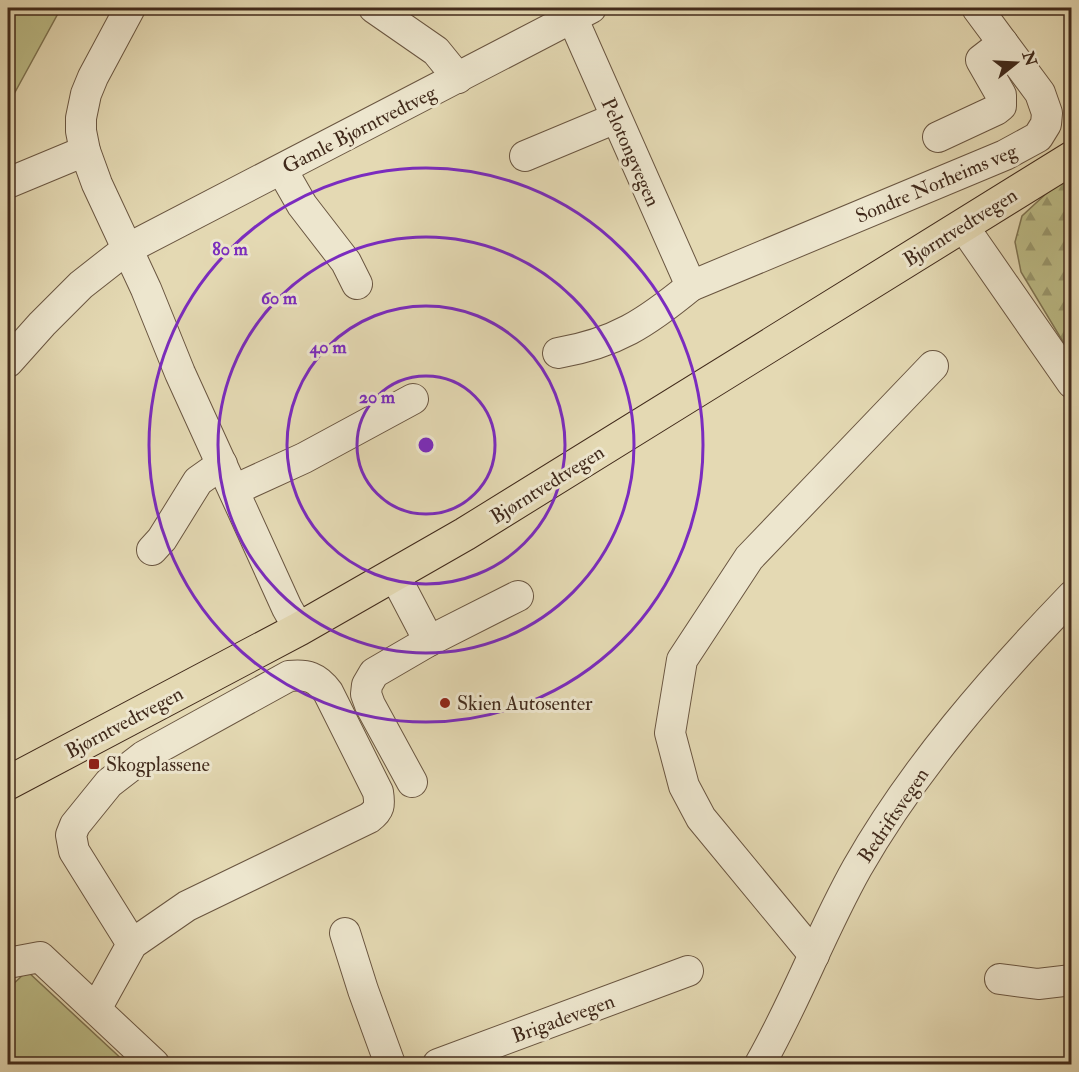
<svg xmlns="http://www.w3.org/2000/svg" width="1079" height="1072" font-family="'IM FELL Double Pica',serif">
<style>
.green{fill:#bcbc87;stroke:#7e7351;stroke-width:1.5}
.forest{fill:url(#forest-firs);stroke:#7e7351;stroke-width:1.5}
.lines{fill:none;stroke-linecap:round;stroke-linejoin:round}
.minor-casing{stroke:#6a5641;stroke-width:32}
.major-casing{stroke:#412a1b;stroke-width:35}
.minor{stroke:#ede6ce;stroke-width:30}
.major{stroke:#e4d9b3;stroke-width:33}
.ring{fill:none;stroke:#7b2cbf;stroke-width:3}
.poi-dot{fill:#8f2418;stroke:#ede6ce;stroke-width:2}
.labels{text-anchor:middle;stroke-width:6;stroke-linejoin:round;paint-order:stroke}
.street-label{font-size:20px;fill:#412a1b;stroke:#ede6ce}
.poi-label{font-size:20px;fill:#412a1b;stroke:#ede6ce;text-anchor:start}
.centre{fill:#7b2cbf;stroke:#ede6ce;stroke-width:3}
.ring-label{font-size:18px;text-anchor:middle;font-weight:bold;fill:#7b2cbf;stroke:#ede6ce;stroke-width:6;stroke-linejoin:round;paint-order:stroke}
</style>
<defs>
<pattern id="forest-firs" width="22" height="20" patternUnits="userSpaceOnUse" patternTransform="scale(1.5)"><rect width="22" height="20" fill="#bcbc87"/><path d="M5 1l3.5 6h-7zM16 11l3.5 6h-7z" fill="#9a996e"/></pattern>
</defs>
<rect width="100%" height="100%" fill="#e4d9b3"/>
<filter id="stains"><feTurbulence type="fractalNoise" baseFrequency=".00333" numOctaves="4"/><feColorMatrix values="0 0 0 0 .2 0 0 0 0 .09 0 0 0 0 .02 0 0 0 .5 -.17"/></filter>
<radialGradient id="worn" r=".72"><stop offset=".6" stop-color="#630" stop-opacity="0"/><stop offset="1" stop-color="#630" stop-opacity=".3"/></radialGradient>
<!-- green -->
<g class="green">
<polygon points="8,8 61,8 8,105"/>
<polygon points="27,971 127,1064 8,1064 8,989"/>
</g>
<!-- forest -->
<polygon class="forest" points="1071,177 1071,355 1021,272 1015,242 1022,216 1050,190"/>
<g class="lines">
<!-- minor casing -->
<g class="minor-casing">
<g id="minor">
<polyline points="130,8 93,77 86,94 81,118 81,131 85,151 97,184 146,289 180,373 287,608 299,629"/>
<polyline points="374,8 436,51 458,78"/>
<polyline points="572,17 691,286"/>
<polyline points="938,137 996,110 1001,106 1001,95 981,60 1003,43"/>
<polyline points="525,156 616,118"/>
<polyline points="282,170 302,205 346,262 357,284"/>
<polyline points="8,183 85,151"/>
<polyline points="963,226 1072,383"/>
<path d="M558,353C616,343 646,323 691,286L1005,155L1038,137L1046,124L1047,113L1040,93L977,8"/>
<polyline points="8,362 42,324 81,285 127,249 591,8"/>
<polyline points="234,490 304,458 413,399"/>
<polyline points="152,550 162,539 198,481 222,464"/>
<polyline points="395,576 429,641"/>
<polyline points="412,782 370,705 366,694 367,685 374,673 429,641 518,596"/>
<polyline points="345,933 363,990 390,1064"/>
<polyline points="814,955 701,818 684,786 670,733 682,660 749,558 933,366"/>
<polyline points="8,963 40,957 154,1064"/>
<polyline points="1000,979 1038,984 1072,980"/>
<path d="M96,1009L132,944L187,906L369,818C380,810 380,805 378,792L328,692C317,677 307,674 289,676L144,756L109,783L75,825L71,835L74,851L132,944"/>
<polyline points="438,1064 688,971"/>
<path d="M760,1064C796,1001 821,932 857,868C914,768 992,679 1072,596"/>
</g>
</g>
<!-- major casing -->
<g class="major-casing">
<polyline id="major" points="8,783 299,629 465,534 1072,158"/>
</g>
<!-- minor -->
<use href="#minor" class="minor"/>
<!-- major -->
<use href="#major" class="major"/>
</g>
<!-- distance rings -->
<g class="ring">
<circle cx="426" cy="445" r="69"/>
<circle cx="426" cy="445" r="139"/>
<circle cx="426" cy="445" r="208"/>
<circle cx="426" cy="445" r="277"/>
</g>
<!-- markers -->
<g class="poi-dot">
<circle cx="445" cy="703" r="6"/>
<rect x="88" y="758" width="12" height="12" rx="3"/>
</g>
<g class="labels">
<!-- street labels -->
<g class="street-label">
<text transform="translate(359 129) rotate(-27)" y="7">Gamle Bjørntvedtveg</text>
<text transform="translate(631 152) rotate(66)" y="7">Pelotongvegen</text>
<text transform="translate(936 183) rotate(-23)" y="7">Sondre Norheims veg</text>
<text transform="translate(960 227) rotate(-32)" y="7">Bjørntvedtvegen</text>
<text transform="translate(547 484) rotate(-32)" y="7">Bjørntvedtvegen</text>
<text transform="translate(124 722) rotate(-28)" y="7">Bjørntvedtvegen</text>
<text transform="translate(893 815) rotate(-56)" y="7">Bedriftsvegen</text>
<text transform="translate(563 1018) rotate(-20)" y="7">Brigadevegen</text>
</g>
<!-- poi labels -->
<g class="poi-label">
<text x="457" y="710">Skien Autosenter</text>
<text x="106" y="771">Skogplassene</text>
</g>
</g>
<circle cx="426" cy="445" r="9" class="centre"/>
<g class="ring-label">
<text x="230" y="255">80 m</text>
<text x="279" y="304">60 m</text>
<text x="328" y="353">40 m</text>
<text x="377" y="403">20 m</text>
</g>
<!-- margin -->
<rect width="1079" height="1072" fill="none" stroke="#e4d9b3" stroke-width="30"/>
<rect x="9" y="9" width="1061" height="1054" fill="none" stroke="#412a1b" stroke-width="3"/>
<rect x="15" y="15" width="1049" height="1042" fill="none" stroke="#412a1b" stroke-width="1.5"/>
<!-- north arrow -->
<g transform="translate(1016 63) rotate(72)" stroke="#ede6ce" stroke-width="4.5" paint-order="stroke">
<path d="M0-4.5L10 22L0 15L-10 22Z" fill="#412a1b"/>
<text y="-9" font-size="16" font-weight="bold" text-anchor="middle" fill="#412a1b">N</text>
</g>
<rect width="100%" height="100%" filter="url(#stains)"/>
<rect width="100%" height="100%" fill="url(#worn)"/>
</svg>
